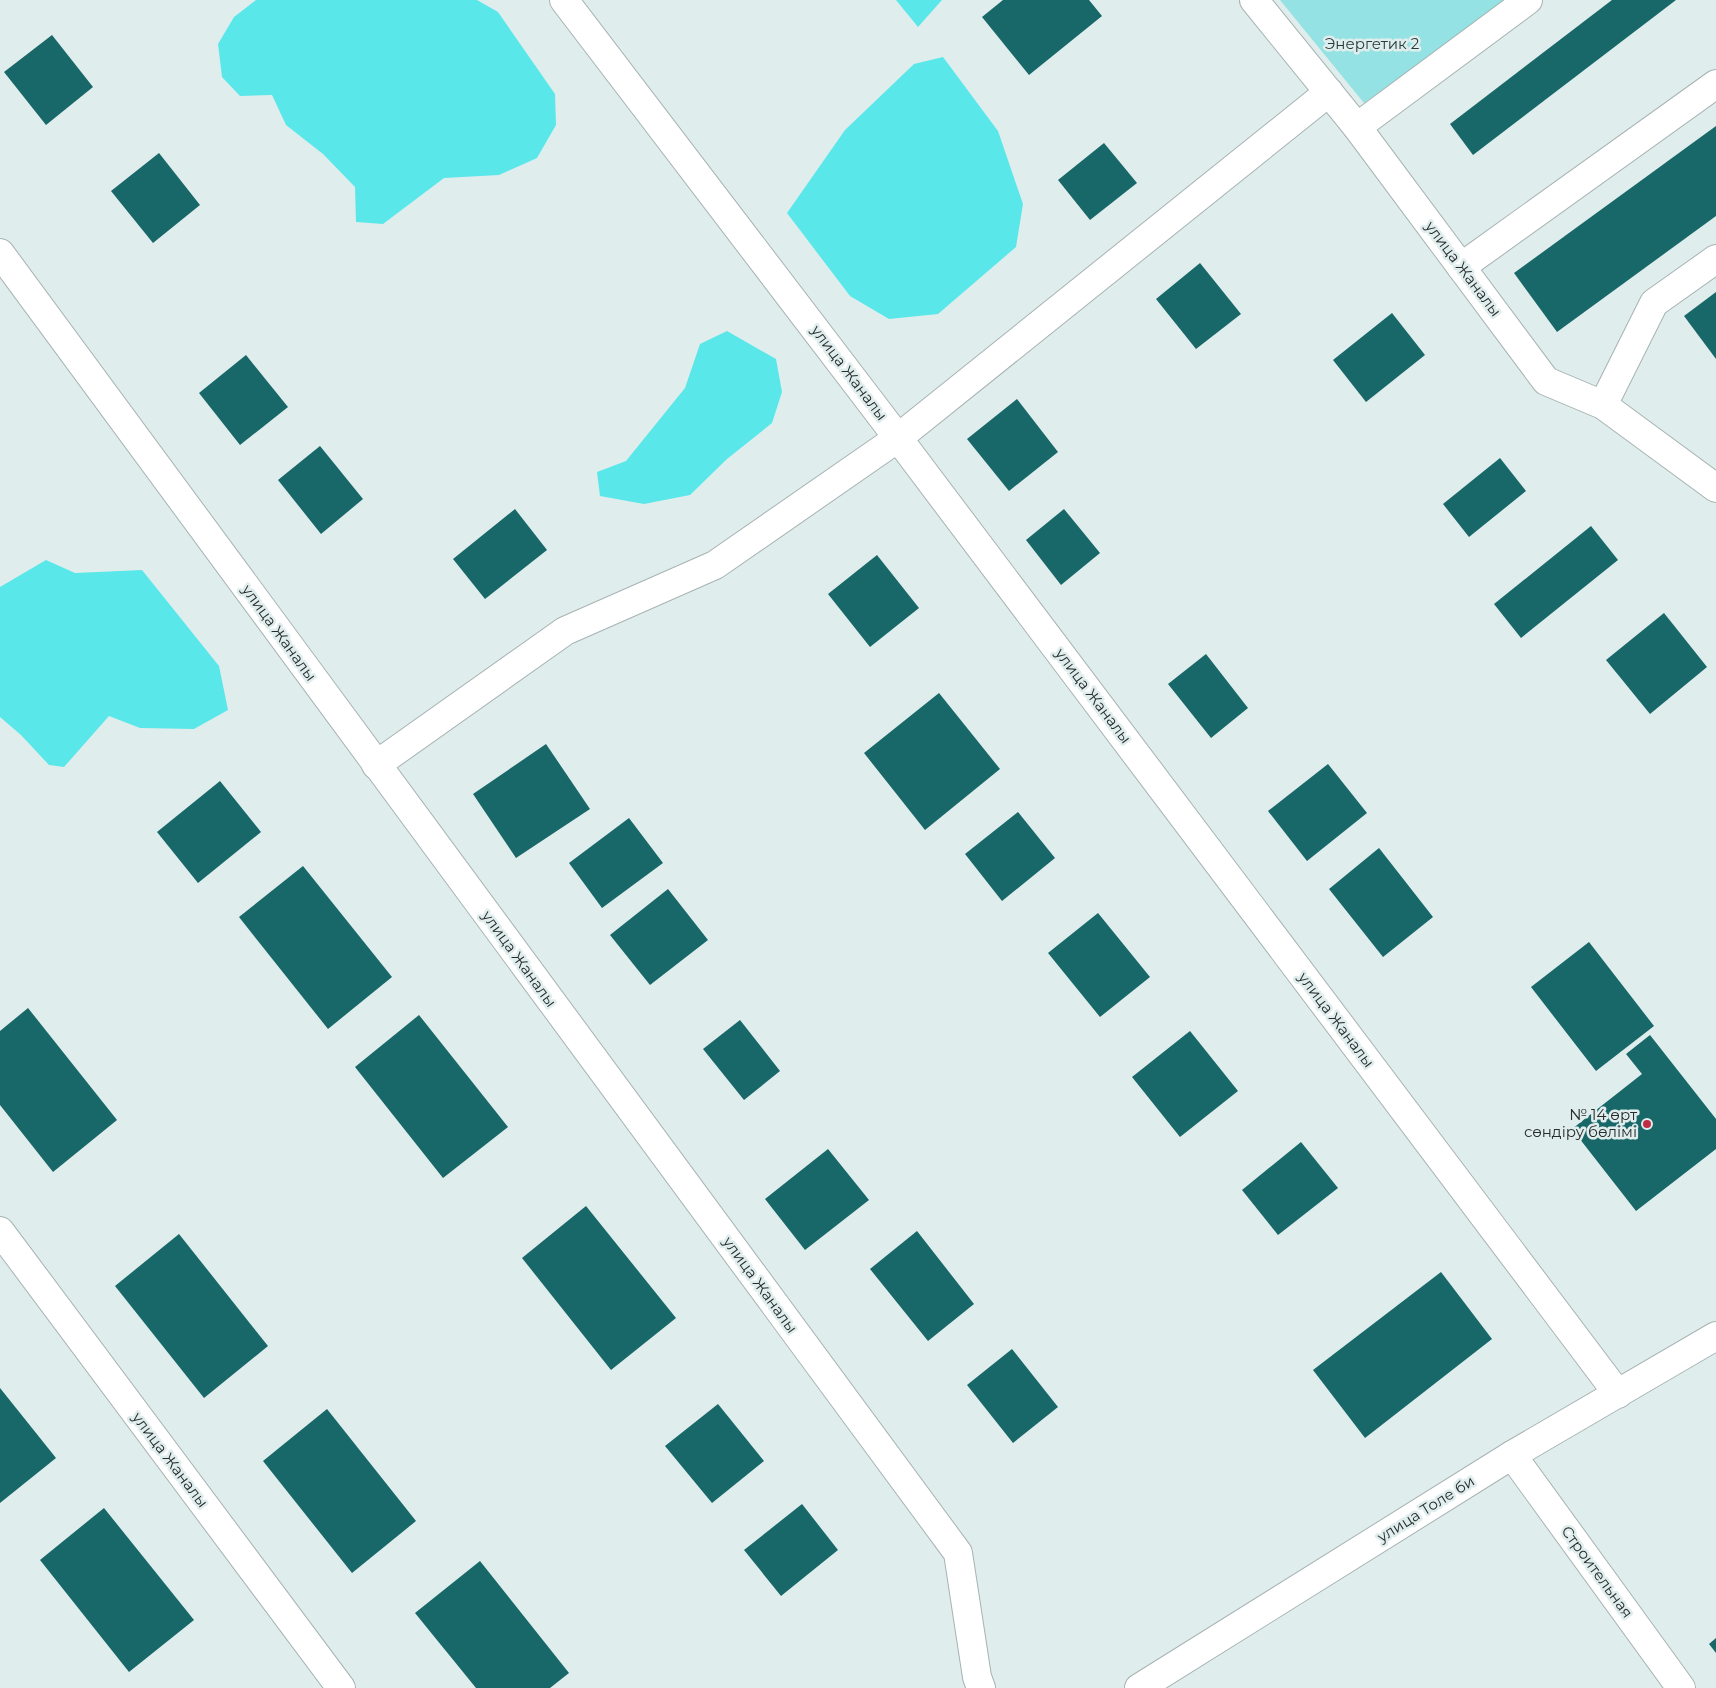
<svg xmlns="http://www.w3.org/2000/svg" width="1716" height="1688" font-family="Montserrat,sans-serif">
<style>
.green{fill:#94e2e3}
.water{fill:#5ae7ea}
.building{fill:#186769}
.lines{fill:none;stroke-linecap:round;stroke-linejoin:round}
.minor-casing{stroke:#a7b3b3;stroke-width:30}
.minor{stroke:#fff;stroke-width:28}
.poi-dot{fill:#be2d44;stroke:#e0eded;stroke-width:2}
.labels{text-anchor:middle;stroke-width:5;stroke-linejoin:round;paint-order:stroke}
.park-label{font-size:15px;fill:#243c3d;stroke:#e0eded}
.street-label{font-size:15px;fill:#272c2c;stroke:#e0eded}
.poi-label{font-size:15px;fill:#272c2c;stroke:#e0eded;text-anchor:end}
</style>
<rect width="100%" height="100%" fill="#e0eded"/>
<!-- green -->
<polygon class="green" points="1280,0 1509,0 1364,103"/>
<!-- water -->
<g class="water">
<polygon points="256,0 477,0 498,12 555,94 556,125 537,158 499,175 444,178 383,224 356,222 355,187 323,154 286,125 272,95 240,96 222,77 218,44 234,17"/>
<polygon points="896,0 942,0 918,27"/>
<polygon points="943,57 998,131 1023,204 1016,247 938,314 889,319 850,296 787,213 845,130 914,64"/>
<polygon points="727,331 776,359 782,392 772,423 727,459 690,495 644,504 600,496 597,472 626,461 685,388 700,344"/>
<polygon points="46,560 75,573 142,570 219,666 228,710 194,729 140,728 109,716 64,767 49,765 21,735 0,717 0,587"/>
</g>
<!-- building -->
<g class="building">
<polygon points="1003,0 1089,0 1102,16 1029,75 982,17"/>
<polygon points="1612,0 1676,0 1473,155 1450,124"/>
<polygon points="52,35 93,87 46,125 4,72"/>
<polygon points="1716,126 1716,216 1557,332 1514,273"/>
<polygon points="1104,143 1137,183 1090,220 1058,180"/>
<polygon points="159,153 200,205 153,243 111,191"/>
<polygon points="1200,263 1241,314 1196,349 1156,299"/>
<polygon points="1716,292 1716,359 1684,316"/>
<polygon points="1392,313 1425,355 1366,402 1333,360"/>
<polygon points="246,355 288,407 240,445 199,393"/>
<polygon points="1017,399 1058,452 1009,491 967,439"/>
<polygon points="320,446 363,499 321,534 278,480"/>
<polygon points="1500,458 1526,491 1469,537 1443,504"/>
<polygon points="515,509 547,550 485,599 453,559"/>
<polygon points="1064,509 1100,553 1061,585 1026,540"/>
<polygon points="1591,526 1618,560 1521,638 1494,604"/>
<polygon points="877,555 919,608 870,647 828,594"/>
<polygon points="1664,613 1707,667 1650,714 1606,660"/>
<polygon points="1206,654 1248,708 1211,738 1168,684"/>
<polygon points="939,693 1000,769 925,830 864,753"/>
<polygon points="546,744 590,809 516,858 473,794"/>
<polygon points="1328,764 1367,813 1307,861 1268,811"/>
<polygon points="220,781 261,832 198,883 157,832"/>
<polygon points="1018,812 1055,858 1002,901 965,854"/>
<polygon points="629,818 663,863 602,908 569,863"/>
<polygon points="1379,848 1433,917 1383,957 1329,889"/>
<polygon points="303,866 392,977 328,1029 239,917"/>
<polygon points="668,889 708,940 650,985 610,935"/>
<polygon points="1098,913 1150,977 1100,1017 1048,953"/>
<polygon points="1589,942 1654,1026 1596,1071 1531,987"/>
<polygon points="28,1008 117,1120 53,1172 0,1105 0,1031"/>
<polygon points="419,1015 508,1127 443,1178 355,1067"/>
<polygon points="740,1020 780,1071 744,1100 703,1049"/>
<polygon points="1190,1031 1238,1091 1180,1137 1132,1077"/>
<polygon points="1650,1035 1716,1119 1716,1149 1636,1211 1572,1129 1642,1074 1626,1054"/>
<polygon points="1301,1142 1338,1188 1278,1235 1242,1190"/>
<polygon points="828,1149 869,1200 805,1250 765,1199"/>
<polygon points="586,1206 676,1318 611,1370 522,1258"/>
<polygon points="917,1231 974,1304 928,1341 870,1269"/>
<polygon points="179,1234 268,1346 204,1398 115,1286"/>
<polygon points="1441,1272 1492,1339 1365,1438 1313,1370"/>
<polygon points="1012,1349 1058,1407 1013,1443 967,1385"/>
<polygon points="0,1388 56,1458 0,1503"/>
<polygon points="718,1404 764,1461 712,1503 665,1446"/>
<polygon points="327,1409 416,1521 352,1573 263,1461"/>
<polygon points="802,1504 838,1550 781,1596 744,1550"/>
<polygon points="104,1508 194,1620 129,1672 40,1560"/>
<polygon points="480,1561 569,1673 550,1688 476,1688 415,1613"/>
<polygon points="1716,1638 1716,1653 1709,1644"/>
</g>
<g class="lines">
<!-- minor casing -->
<g class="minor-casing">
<g id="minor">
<polyline points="564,0 898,438 1618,1394"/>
<polyline points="1254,0 1357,127 1546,381 1603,405 1716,488"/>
<polyline points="1357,127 1528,0"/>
<polyline points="0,253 958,1553 977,1677 981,1688"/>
<polyline points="1461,267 1716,84"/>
<polyline points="1603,405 1654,303 1716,259"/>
<polyline points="376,765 565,631 715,565 898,438 1329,92"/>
<polyline points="0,1231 341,1688"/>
<polyline points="1512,1455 1681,1688"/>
<polyline points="1139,1688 1512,1455 1716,1336"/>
</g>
</g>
<!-- minor -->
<use href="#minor" class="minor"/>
</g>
<!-- markers -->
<circle class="poi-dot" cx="1647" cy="1124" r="5"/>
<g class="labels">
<!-- park labels -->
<g class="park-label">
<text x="1372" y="49">Энергетик 2</text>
</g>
<!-- street labels -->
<g class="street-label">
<text transform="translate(1463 269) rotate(53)" y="5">улица Жаналы</text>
<text transform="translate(849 373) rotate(53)" y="5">улица Жаналы</text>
<text transform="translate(279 633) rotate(54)" y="5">улица Жаналы</text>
<text transform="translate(1093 696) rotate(53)" y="5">улица Жаналы</text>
<text transform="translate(519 959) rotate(54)" y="5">улица Жаналы</text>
<text transform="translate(1336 1020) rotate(53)" y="5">улица Жаналы</text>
<text transform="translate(760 1285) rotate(54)" y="5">улица Жаналы</text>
<text transform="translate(170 1460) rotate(53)" y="5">улица Жаналы</text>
<text transform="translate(1426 1509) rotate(-32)" y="5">улица Толе би</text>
<text transform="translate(1597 1572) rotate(54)" y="5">Строительная</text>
</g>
<!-- poi labels -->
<g class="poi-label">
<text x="1637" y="1120">№ 14 өрт<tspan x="1637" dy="17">сөндіру бөлімі</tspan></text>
</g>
</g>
</svg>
